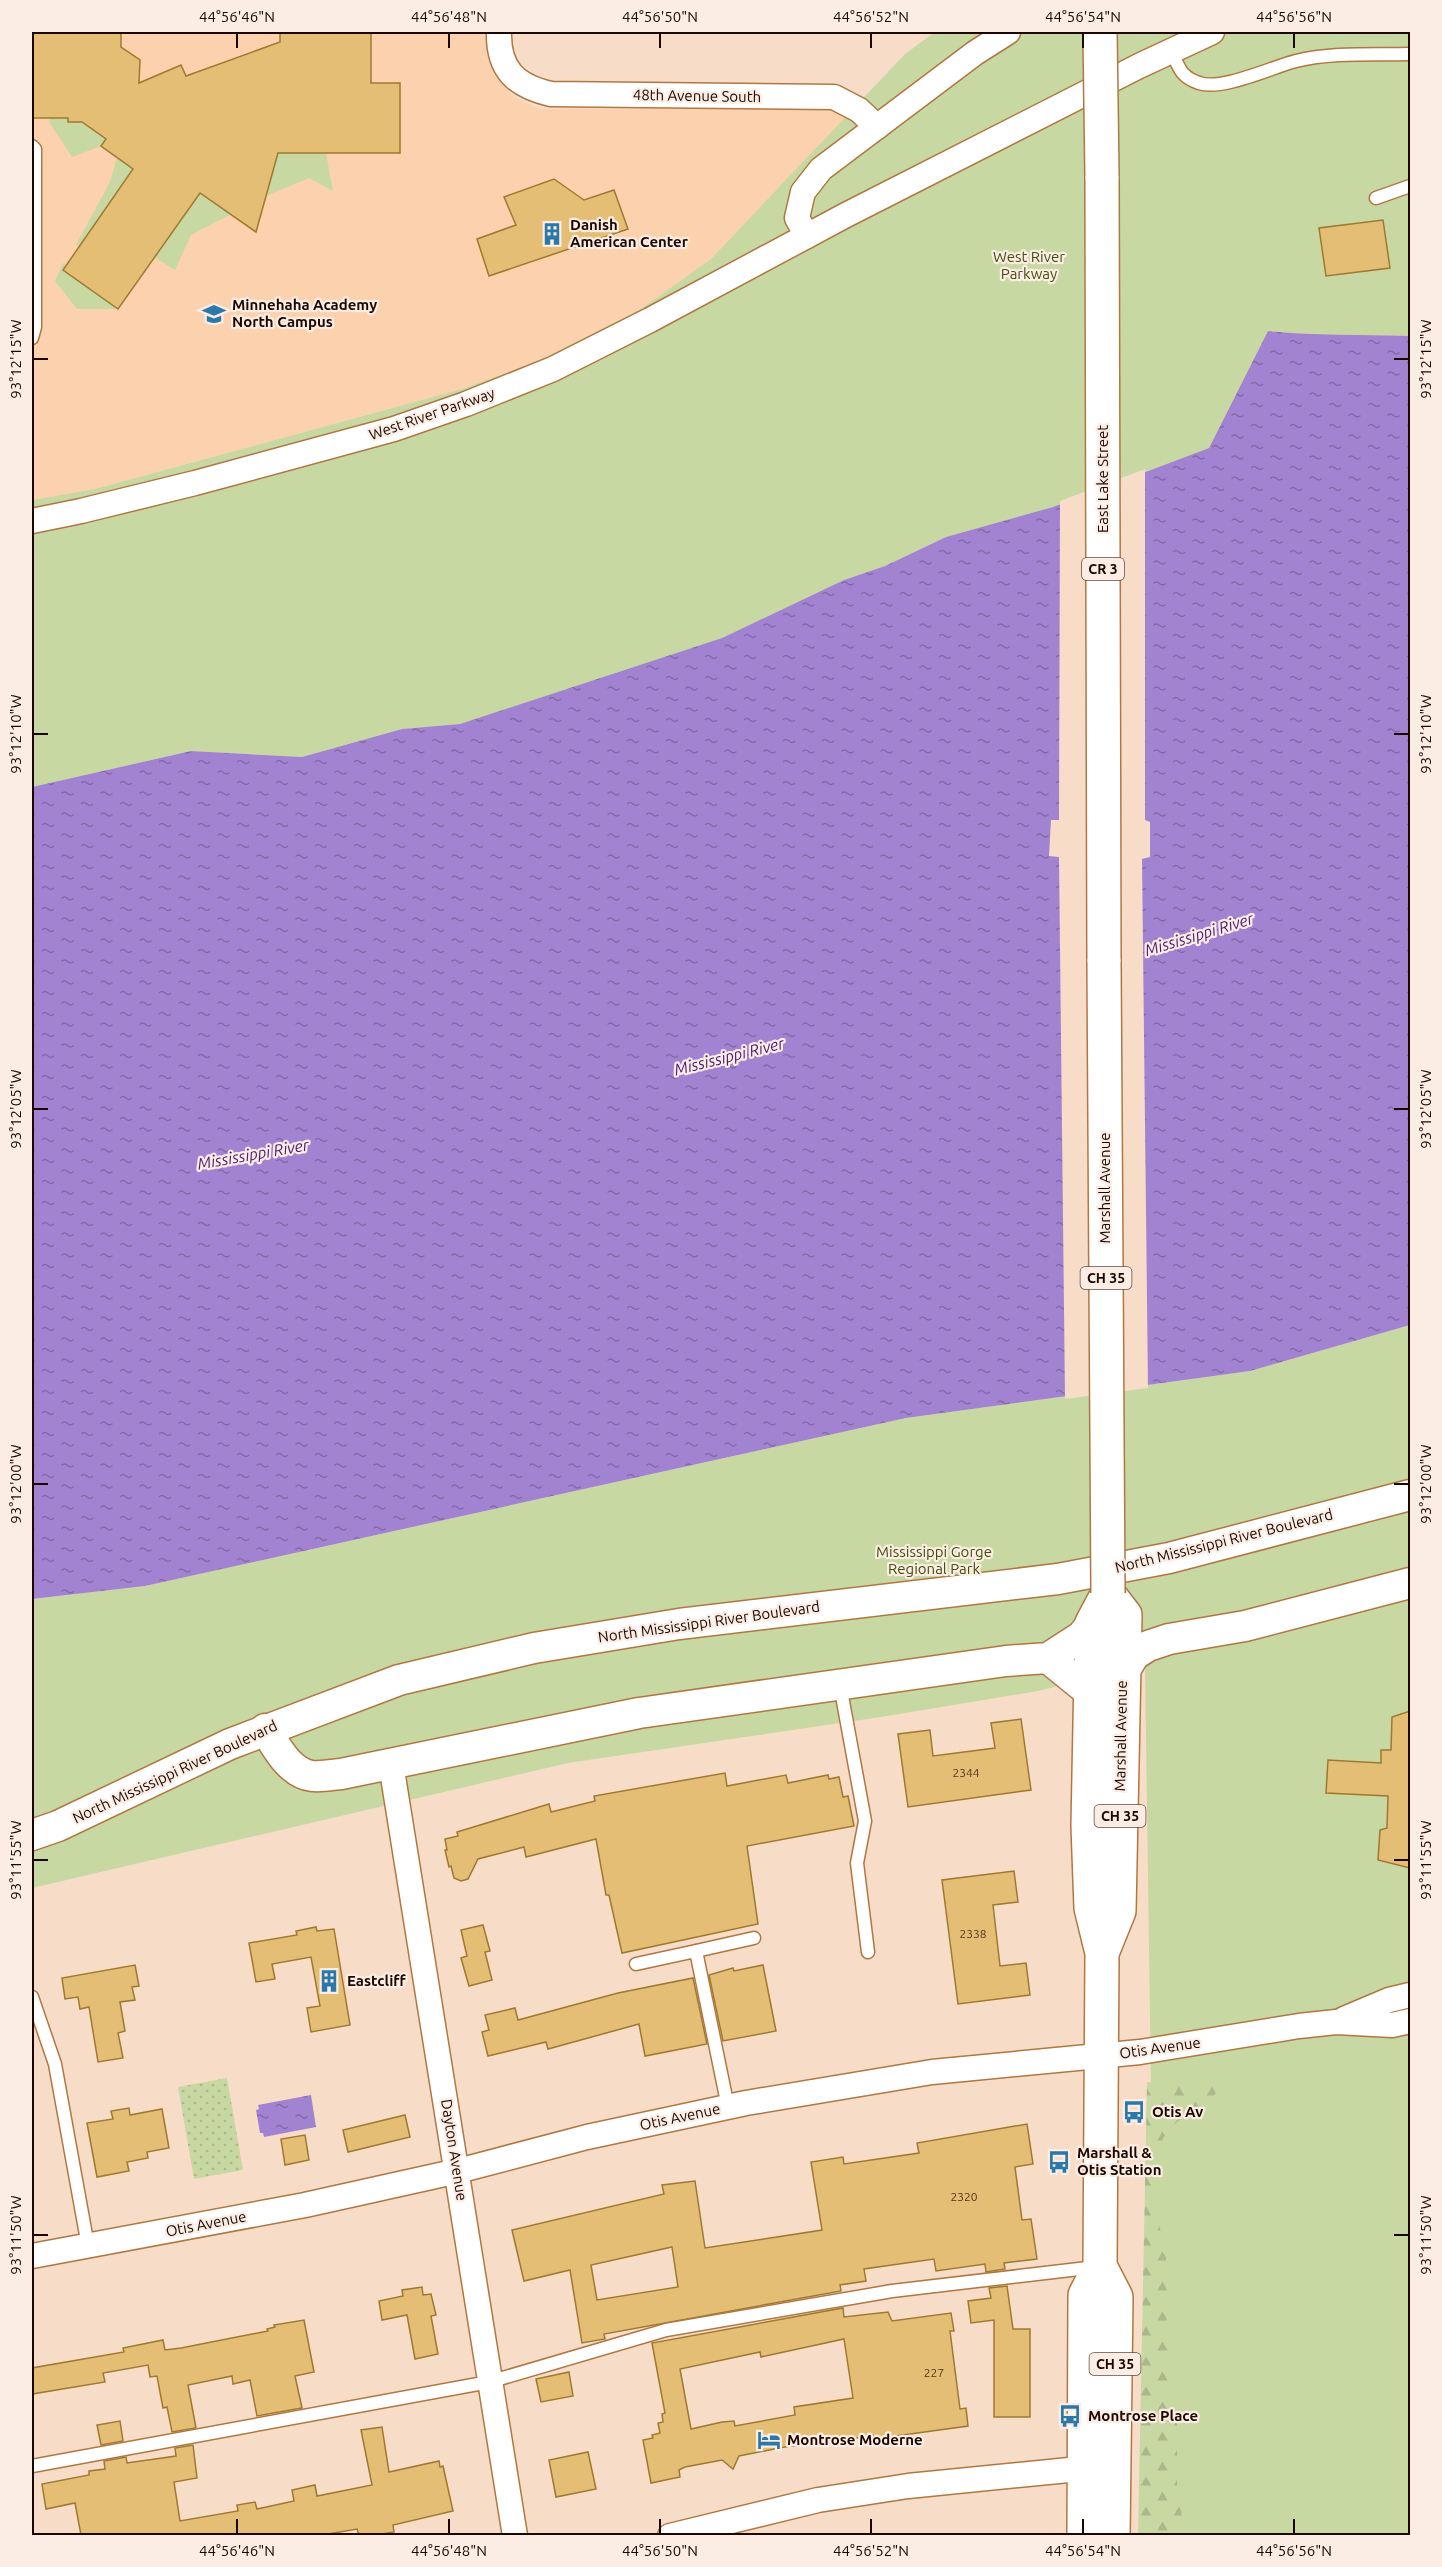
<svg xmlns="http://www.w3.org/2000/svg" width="1442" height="2567" font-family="Ubuntu,sans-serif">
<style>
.built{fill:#fcd1ae}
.green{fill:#c8d8a3}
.forest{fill:url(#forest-firs)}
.garden{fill:url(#garden-dots)}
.water{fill:url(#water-ripples)}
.pier{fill:#f7ddc8}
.building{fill:#e5be76;stroke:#9e792f;stroke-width:1.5;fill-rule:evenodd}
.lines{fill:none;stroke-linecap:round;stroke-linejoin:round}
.service-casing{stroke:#b17741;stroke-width:15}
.minor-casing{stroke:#b17741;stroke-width:27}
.tertiary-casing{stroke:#b17741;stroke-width:33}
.primary-casing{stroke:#b17741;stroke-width:36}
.service{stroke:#fff;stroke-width:12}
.minor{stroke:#fff;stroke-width:24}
.tertiary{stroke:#fff;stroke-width:30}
.primary{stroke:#fff;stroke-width:33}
.primary-bridge-casing{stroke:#b17741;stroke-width:36;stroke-linecap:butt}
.primary-bridge{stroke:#fff;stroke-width:33}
.ticks{fill:none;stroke:#1c0700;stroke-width:2}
.labels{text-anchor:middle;stroke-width:4.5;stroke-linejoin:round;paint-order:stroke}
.number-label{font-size:12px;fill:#4e351e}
.shield{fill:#fbede3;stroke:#5f4c44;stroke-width:1.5}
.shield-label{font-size:14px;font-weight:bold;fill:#1c0700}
.street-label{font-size:15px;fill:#1c0700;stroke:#fbede3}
.poi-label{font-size:15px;font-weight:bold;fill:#1c0700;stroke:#fbede3;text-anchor:start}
.park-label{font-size:15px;fill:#414f0d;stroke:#fbede3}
.water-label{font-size:16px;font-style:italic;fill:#481977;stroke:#fbede3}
.neatline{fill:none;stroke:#1c0700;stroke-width:2}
.ticks-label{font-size:15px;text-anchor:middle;fill:#1c0700}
</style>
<defs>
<pattern id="forest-firs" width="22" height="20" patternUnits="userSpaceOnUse" patternTransform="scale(1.5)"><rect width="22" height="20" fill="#c8d8a3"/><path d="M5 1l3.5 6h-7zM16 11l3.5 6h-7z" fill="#abb88b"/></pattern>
<pattern id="garden-dots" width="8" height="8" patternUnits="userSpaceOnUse" patternTransform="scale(1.5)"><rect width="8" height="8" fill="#c8d8a3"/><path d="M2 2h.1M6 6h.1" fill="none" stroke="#abb88b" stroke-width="1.8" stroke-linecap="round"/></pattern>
<pattern id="water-ripples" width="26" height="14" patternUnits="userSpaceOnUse" patternTransform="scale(1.5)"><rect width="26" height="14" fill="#a283d2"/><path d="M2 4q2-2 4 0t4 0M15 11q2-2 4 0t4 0" fill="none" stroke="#8369a8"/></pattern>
</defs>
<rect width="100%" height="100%" fill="#f7ddc8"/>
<!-- built -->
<polygon class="built" points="32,32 489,32 490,61 512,96 539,109 834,109 843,112 845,118 711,259 641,309 540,360 462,389 95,489 32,500"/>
<!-- green -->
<g class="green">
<path d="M935,32H1410V336C1363,334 1316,336 1268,331L1209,448L1053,507L946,537L885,566L844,580L722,638L460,724L402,729L302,757L191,751L32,787V500L95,489L462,389L540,360L641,309L711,259L905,54Z"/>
<polygon points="50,118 68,118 68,122 82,122 106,139 101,146 72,157 49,122"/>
<polygon points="124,147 140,159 79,247 76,245 110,182 117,158"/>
<polygon points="278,153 326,153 333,191 309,178 266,196"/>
<polygon points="200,193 231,214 191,235 175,270 154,257"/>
<polygon points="63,263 66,265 63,270 118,309 77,309 55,281"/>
<polygon points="1410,1325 1410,2535 1143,2535 1151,2089 1145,1665 1038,1691 881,1717 568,1763 32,1888 32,1599 145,1586 906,1418 1250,1371"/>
</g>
<!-- forest -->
<polygon class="forest" points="1147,2082 1226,2086 1177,2122 1163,2138 1157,2155 1158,2219 1166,2255 1167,2340 1177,2414 1177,2492 1186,2535 1138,2535"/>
<!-- garden -->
<polygon class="garden" points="227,2078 243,2170 194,2179 178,2087"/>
<!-- water -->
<g class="water">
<path d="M1268,331C1316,336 1363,334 1410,336V1325L1250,1371L906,1418L145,1586L32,1599V787L191,751L302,757L402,729L460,724L722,638L844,580L885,566L946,537L1053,507L1209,448Z"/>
<polygon points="311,2095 316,2127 264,2137 263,2133 260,2133 256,2110 259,2109 258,2105"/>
</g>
<!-- pier -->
<polygon class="pier" points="1145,469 1145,820 1150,822 1150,857 1142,859 1148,1388 1065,1399 1059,857 1049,856 1051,820 1059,820 1060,501"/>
<!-- building -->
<g class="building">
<polygon points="32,32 121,32 121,47 140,60 139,83 181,65 186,76 280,42 280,32 371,32 371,83 400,83 400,153 278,153 256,232 200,193 118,309 63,270 133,169 101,146 106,139 82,122 68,122 68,118 32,118"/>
<polygon points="554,179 584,200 614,190 628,229 489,276 477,239 516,225 504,197"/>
<polygon points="1383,220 1390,268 1326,276 1319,228"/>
<polygon points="1410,1711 1410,1868 1378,1860 1380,1830 1387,1828 1388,1796 1326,1793 1328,1760 1381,1763 1381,1750 1391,1750 1392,1717"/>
<polygon points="1021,1719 1031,1790 908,1807 898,1734 930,1730 933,1756 995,1748 991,1723"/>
<polygon points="725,1773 727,1786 786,1775 788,1783 828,1775 829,1779 839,1777 843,1797 848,1796 854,1826 747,1846 758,1924 622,1953 609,1895 606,1895 596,1839 526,1857 524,1847 478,1859 468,1879 461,1881 454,1878 451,1866 449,1867 445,1850 447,1850 445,1839 458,1836 457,1832 549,1804 551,1812 595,1801 594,1796"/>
<polygon points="1014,1871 1018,1902 993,1905 1000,1966 1026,1963 1030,1995 958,2004 942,1880"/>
<polygon points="483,1925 490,1951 485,1952 492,1980 469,1986 461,1958 467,1956 461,1930"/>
<polygon points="316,1927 317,1931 334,1929 350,2025 311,2032 307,2008 320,2006 311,1957 272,1964 275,1979 256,1982 249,1943 297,1935 296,1931"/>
<polygon points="135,1965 139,1986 132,1987 135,2000 120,2002 125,2031 118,2033 123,2058 98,2062 89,2007 80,2009 78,1997 65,1999 62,1978"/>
<polygon points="763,1965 776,2031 723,2041 709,1975 733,1968 734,1971"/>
<polygon points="693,1978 707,2044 645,2056 639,2024 548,2049 546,2042 488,2056 482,2032 489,2030 485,2015 515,2008 518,2020 618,1993"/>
<polygon points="129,2108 130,2115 162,2109 169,2148 147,2152 148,2158 127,2162 129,2171 97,2177 87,2123 113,2119 111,2111"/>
<polygon points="405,2115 410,2137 348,2152 343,2130"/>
<path d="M1027,2124L1033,2164L1015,2167L1022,2220L1031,2219L1037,2259L1004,2263L1005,2269L986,2272L985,2264L936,2271L934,2259L864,2269L866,2281L840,2285L841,2291L604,2334L605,2339L582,2343L570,2270L524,2281L512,2230L664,2194L662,2185L695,2181L705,2248L822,2230L811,2162L843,2157L844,2164L919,2153L917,2143ZM672,2247L678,2287L597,2300L591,2265Z"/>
<polygon points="305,2135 309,2160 285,2165 281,2139"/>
<polygon points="1007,2286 1013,2329 1030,2329 1030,2417 994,2417 994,2320 971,2323 968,2301 991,2298 989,2288"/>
<polygon points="422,2287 423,2295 431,2294 436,2315 431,2316 438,2354 415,2359 407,2315 382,2320 379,2301 403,2296 402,2290"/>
<path d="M843,2308L844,2317L888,2312L892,2321L951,2313L954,2331H950L960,2409L966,2408L968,2426L874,2439L873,2435L835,2442L790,2446L739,2456L733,2469L722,2460L685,2467L679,2470L680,2477L651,2483L643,2440L653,2438L652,2435L660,2433L658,2423L663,2422L662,2414L665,2413L652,2343ZM844,2339L853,2398L794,2407L795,2415L735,2426L734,2421L722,2422L691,2429L680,2369L760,2352L761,2357Z"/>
<polygon points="304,2320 314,2372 295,2376 302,2408 257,2416 250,2380 233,2384 232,2376 188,2385 196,2428 172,2432 167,2407 163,2408 157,2376 150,2377 148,2365 103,2373 105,2382 32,2394 32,2368 124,2352 123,2348 163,2340 165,2350 181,2348 268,2331 267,2329 275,2327 274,2325"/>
<polygon points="569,2372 573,2396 541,2402 536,2379"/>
<polygon points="120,2421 123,2441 101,2445 97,2425"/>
<polygon points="382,2427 389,2472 439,2461 440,2467 443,2466 453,2511 393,2525 394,2532 376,2535 359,2535 357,2529 322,2535 81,2535 75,2503 46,2509 42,2484 89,2475 89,2471 105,2469 104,2461 126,2457 127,2463 176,2456 175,2448 193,2445 197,2478 174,2482 180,2521 238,2511 237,2505 255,2502 257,2509 294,2501 292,2490 315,2485 317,2496 372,2485 361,2430"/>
<polygon points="588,2452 596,2489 556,2497 549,2460"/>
</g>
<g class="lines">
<!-- service casing -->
<g class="service-casing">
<g id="service">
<path d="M1171,50C1179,67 1180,77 1199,83C1222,91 1272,67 1296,61C1333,52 1373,55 1410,54"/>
<polyline points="32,146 35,149 35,327 32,338"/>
<polyline points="1376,198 1410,186"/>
<polyline points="840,1685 865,1821 857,1863 868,1952"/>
<polyline points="696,1951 754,1938"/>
<polyline points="636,1964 696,1951 728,2107"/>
<polyline points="32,1997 55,2064 88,2246"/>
<polyline points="32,2466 489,2382 666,2330 892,2291 1096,2267"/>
</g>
</g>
<!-- minor casing -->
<g class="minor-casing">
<g id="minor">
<path d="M499,32C498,70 516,86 551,94L834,97L859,110L877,127"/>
<polyline points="807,236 797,218 803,192 821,169 975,53 1008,32"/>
<polyline points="32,521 81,511 195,483 394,429 466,404 553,369 650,320 846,215 1139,66 1212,32"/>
<polyline points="391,1764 515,2536"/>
<polyline points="1344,2019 1389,2000 1410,1995"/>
<polyline points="32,2256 305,2205 458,2171 587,2137 746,2103 932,2072 1140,2052 1299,2026 1336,2022 1392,2025 1410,2021"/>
<polyline points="670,2536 818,2500 908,2486 1099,2467"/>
</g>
</g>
<!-- tertiary casing -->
<g class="tertiary-casing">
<g id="tertiary">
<polyline points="1048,1658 1091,1693"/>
<polyline points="1122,1675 1134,1655 1148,1646 1169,1639 1245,1626 1410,1583"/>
<path d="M265,1729C276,1746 289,1773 312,1776C321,1777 332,1775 341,1774L639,1713L1006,1661L1048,1658L1082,1636L1092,1623"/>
<polyline points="32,1835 58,1826 230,1744 399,1680 534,1648 679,1624 1058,1579 1169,1558 1410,1495"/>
</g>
</g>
<!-- primary casing -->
<g class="primary-casing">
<g id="primary">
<polyline points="1102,176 1104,962"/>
<polyline points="1100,2266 1116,2297 1113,2536"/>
<polyline points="1084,2536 1085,2295 1100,2266 1102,1953 1091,1908 1088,1826 1092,1623 1108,1593 1125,1615 1119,1911 1102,1953"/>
</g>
</g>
<!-- service -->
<use href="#service" class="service"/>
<!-- minor -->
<use href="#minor" class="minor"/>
<!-- tertiary -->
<use href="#tertiary" class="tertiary"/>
<!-- primary -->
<use href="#primary" class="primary"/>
<!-- primary-bridge casing -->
<g class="primary-bridge-casing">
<g id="primary-bridge">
<polyline points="1100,32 1102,176"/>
<polyline points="1104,962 1108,1593"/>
</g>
</g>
<!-- primary-bridge -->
<use href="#primary-bridge" class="primary-bridge"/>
</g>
<!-- ticks -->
<path class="ticks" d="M237,33V48M449,33V48M660,33V48M871,33V48M1083,33V48M1294,33V48M33,359H48M1394,359H1409M33,734H48M1394,734H1409M33,1109H48M1394,1109H1409M33,1484H48M1394,1484H1409M33,1860H48M1394,1860H1409M33,2235H48M1394,2235H1409M237,2519V2534M449,2519V2534M660,2519V2534M871,2519V2534M1083,2519V2534M1294,2519V2534"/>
<!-- icons -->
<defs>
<g id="building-bare" transform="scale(1.8)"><path d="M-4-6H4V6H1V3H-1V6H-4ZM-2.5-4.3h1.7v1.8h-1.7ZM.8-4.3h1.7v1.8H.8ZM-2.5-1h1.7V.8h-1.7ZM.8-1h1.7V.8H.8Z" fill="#2b78aa" stroke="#fbede3" stroke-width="2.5" paint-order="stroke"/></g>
<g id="school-bare" transform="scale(1.8)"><path d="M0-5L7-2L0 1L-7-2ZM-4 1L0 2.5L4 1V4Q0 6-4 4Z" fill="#2b78aa" stroke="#fbede3" stroke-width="2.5" paint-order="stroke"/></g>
<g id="bus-bare" transform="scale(1.8)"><path d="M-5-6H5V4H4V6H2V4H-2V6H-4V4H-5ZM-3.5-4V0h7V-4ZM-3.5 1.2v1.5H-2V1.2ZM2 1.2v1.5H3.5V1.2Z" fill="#2b78aa" stroke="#fbede3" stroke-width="2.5" paint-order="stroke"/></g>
<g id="hotel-bare" transform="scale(1.8)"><path d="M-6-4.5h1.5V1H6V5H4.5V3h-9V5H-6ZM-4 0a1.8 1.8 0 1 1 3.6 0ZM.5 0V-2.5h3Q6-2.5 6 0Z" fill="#2b78aa" stroke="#fbede3" stroke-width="2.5" paint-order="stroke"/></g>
</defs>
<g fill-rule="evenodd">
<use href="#building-bare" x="552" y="234"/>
<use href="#school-bare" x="214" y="314"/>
<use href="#building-bare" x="329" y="1981"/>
<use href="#bus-bare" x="1134" y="2112"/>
<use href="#bus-bare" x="1059" y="2162"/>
<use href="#bus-bare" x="1070" y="2416"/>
<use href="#hotel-bare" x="769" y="2440"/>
</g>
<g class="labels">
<!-- number labels -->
<g class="number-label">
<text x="966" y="1777">2344</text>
<text x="973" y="1938">2338</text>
<text x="964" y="2201">2320</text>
<text x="934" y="2377">227</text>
</g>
<!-- shield labels -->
<g class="shield">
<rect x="1082" y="558" width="42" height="22" rx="4.5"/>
<rect x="1080.5" y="1267" width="51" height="22" rx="4.5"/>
<rect x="1094.5" y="1805" width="51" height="22" rx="4.5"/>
<rect x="1089.5" y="2353" width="51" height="22" rx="4.5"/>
</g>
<g class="shield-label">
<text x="1103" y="574">CR 3</text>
<text x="1106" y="1283">CH 35</text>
<text x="1120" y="1821">CH 35</text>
<text x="1115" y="2369">CH 35</text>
</g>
<!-- street labels -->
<g class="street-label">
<text transform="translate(697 96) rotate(1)" y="5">48th Avenue South</text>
<text transform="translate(432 414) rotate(-19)" y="5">West River Parkway</text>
<text transform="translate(1103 479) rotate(-90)" y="5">East Lake Street</text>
<text transform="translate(1105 1188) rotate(-90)" y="5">Marshall Avenue</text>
<text transform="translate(1224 1541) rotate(-14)" y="5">North Mississippi River Boulevard</text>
<text transform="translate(709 1622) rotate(-8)" y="5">North Mississippi River Boulevard</text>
<text transform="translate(1121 1736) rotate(-89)" y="5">Marshall Avenue</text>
<text transform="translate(175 1772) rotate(-25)" y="5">North Mississippi River Boulevard</text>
<text transform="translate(1160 2048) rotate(-8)" y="5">Otis Avenue</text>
<text transform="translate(680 2117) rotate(-12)" y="5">Otis Avenue</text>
<text transform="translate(454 2150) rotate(81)" y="5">Dayton Avenue</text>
<text transform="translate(206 2224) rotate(-11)" y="5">Otis Avenue</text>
</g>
<!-- poi labels -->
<g class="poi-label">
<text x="570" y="230">Danish<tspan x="570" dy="17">American Center</tspan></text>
<text x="232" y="310">Minnehaha Academy<tspan x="232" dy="17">North Campus</tspan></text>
<text x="347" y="1986">Eastcliff</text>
<text x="1152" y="2117">Otis Av</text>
<text x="1077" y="2158">Marshall &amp;<tspan x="1077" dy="17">Otis Station</tspan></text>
<text x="1088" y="2421">Montrose Place</text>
<text x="787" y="2445">Montrose Moderne</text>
</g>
<!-- park labels -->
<g class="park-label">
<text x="1029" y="262">West River<tspan x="1029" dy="17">Parkway</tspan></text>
<text x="934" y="1557">Mississippi Gorge<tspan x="934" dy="17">Regional Park</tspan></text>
</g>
<!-- water labels -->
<g class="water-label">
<text transform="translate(1199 934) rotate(-17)" y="6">Mississippi River</text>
<text transform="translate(729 1056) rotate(-14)" y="6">Mississippi River</text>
<text transform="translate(253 1154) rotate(-10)" y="6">Mississippi River</text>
</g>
</g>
<!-- border -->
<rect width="1442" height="2567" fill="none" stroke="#fbede3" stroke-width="66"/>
<rect x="33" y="33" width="1376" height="2501" class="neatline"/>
<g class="ticks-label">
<text x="237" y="22">44°56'46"N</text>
<text x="449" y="22">44°56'48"N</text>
<text x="660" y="22">44°56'50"N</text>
<text x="871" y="22">44°56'52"N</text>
<text x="1083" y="22">44°56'54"N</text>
<text x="1294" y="22">44°56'56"N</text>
<text transform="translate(1426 359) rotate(-90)" y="5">93°12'15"W</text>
<text transform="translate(16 359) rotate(-90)" y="5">93°12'15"W</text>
<text transform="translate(16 734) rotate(-90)" y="5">93°12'10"W</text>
<text transform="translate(1426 734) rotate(-90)" y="5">93°12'10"W</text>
<text transform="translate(1426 1109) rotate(-90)" y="5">93°12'05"W</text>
<text transform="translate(16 1109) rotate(-90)" y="5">93°12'05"W</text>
<text transform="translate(1426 1484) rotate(-90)" y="5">93°12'00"W</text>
<text transform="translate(16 1484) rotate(-90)" y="5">93°12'00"W</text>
<text transform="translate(1426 1860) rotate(-90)" y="5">93°11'55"W</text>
<text transform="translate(16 1860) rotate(-90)" y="5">93°11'55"W</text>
<text transform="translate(16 2235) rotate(-90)" y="5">93°11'50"W</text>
<text transform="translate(1426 2235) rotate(-90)" y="5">93°11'50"W</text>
<text x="237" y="2556">44°56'46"N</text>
<text x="449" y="2556">44°56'48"N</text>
<text x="660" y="2556">44°56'50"N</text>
<text x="871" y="2556">44°56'52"N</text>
<text x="1083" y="2556">44°56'54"N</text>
<text x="1294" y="2556">44°56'56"N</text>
</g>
</svg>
